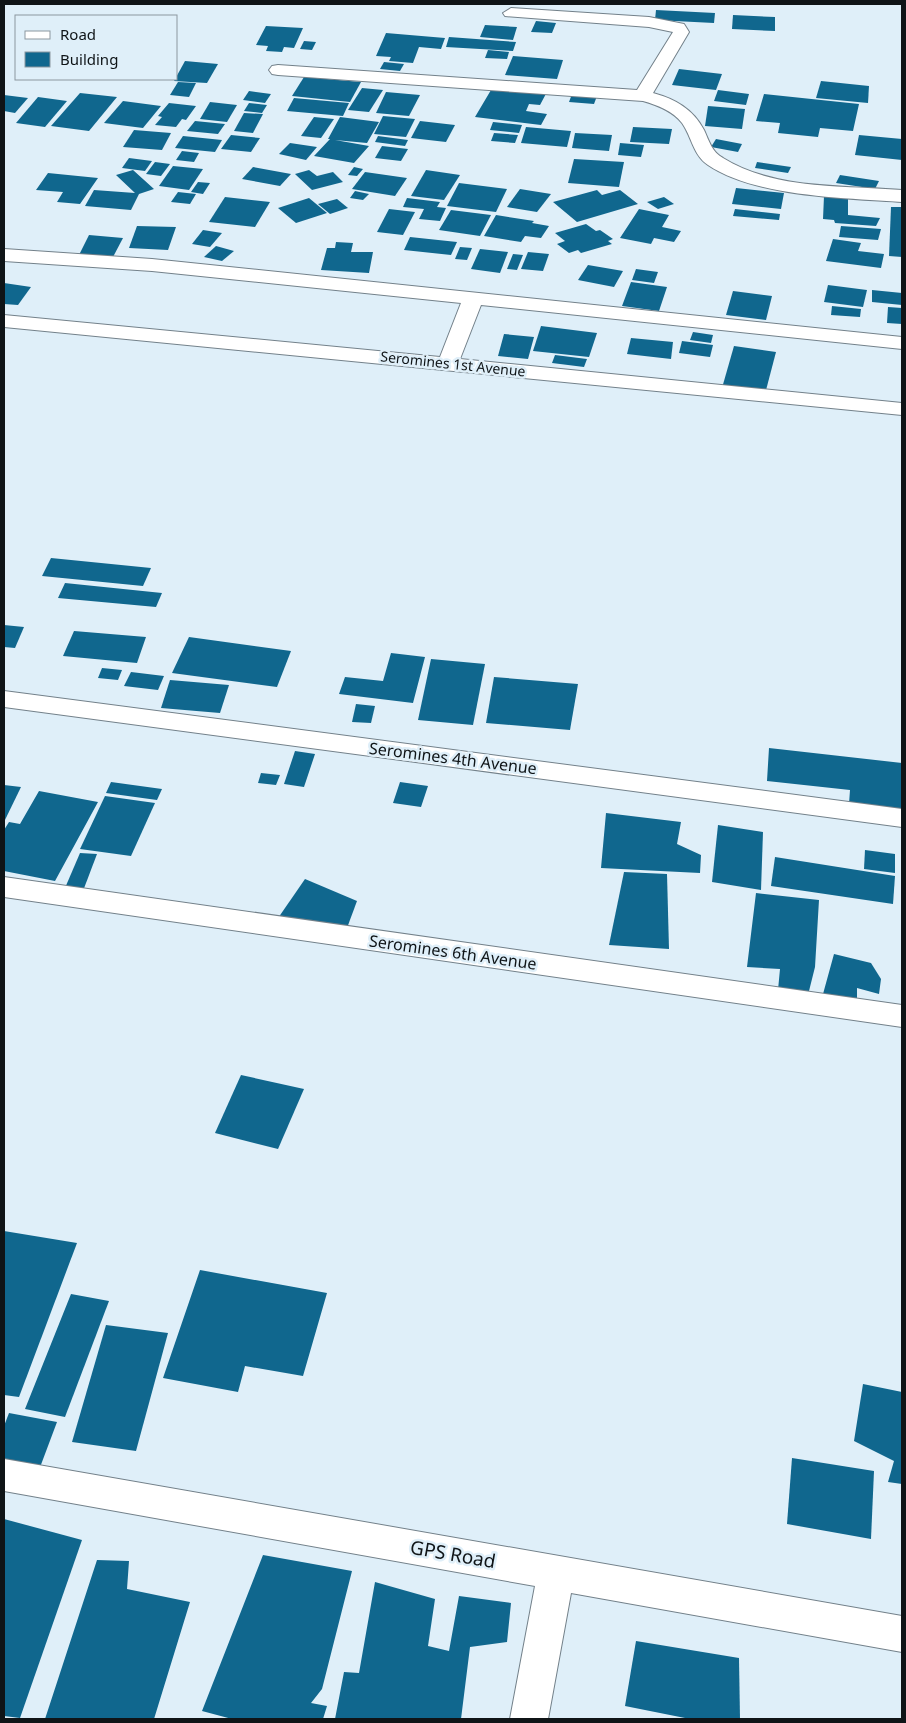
<svg xmlns="http://www.w3.org/2000/svg" width="906" height="1723" font-family="'Noto Sans',sans-serif">
<style>
.building{fill:#10678e}
.lines{fill:none;stroke-linecap:round;stroke-linejoin:round}
.minor-casing{stroke:#73818a;stroke-width:2}
.minor{fill:#fff;fill-rule:evenodd}
.labels{text-anchor:middle;stroke-width:5;stroke-linejoin:round;paint-order:stroke}
.far-street-label{font-size:14px;fill:#0f1417;stroke:#dfeff9}
.street-label{font-size:16px;fill:#0f1417;stroke:#dfeff9}
.near-street-label{font-size:19px;fill:#0f1417;stroke:#dfeff9}
</style>
<rect width="100%" height="100%" fill="#dfeff9"/>
<!-- building -->
<g class="building">
<polygon points="656,10 715,13 714,23 655,20"/>
<polygon points="733,15 775,17 775,31 732,29"/>
<polygon points="536,21 556,23 552,33 531,32"/>
<polygon points="485,25 517,27 513,40 480,37"/>
<polygon points="266,26 303,28 294,48 284,47 282,52 266,51 268,46 256,45"/>
<polygon points="386,33 445,38 441,49 419,47 413,63 389,61 391,57 376,56"/>
<polygon points="449,37 516,42 513,51 446,47"/>
<polygon points="304,41 316,42 312,50 300,49"/>
<polygon points="488,50 509,52 507,59 485,58"/>
<polygon points="513,56 563,60 557,79 505,75"/>
<polygon points="185,61 218,64 207,83 174,81"/>
<polygon points="384,62 404,64 400,71 380,69"/>
<polygon points="679,69 722,74 716,90 672,85"/>
<polygon points="304,77 361,82 350,102 292,96"/>
<polygon points="821,81 869,86 868,103 816,98"/>
<polygon points="178,82 196,83 189,97 170,95"/>
<polygon points="362,88 383,90 369,112 348,110"/>
<polygon points="527,88 548,90 540,105 529,104 526,111 547,114 541,125 475,117 491,90 524,93"/>
<polygon points="718,90 749,94 746,105 714,101"/>
<polygon points="249,91 271,94 265,103 243,100"/>
<polygon points="386,92 420,95 409,116 376,113"/>
<polygon points="80,93 117,97 89,131 51,126"/>
<polygon points="572,94 597,96 594,104 569,102"/>
<polygon points="764,94 859,104 853,131 820,128 818,137 778,133 780,123 756,121"/>
<polygon points="4,95 28,98 15,113 4,111"/>
<polygon points="38,97 67,101 45,127 16,123"/>
<polygon points="294,98 349,103 343,116 287,111"/>
<polygon points="123,101 161,106 143,128 104,123"/>
<polygon points="210,102 237,105 227,122 200,119"/>
<polygon points="169,103 196,106 186,120 182,119 176,127 155,125 162,117 158,116"/>
<polygon points="249,103 267,105 262,113 244,111"/>
<polygon points="708,106 745,109 742,129 705,126"/>
<polygon points="244,113 263,114 253,133 234,131"/>
<polygon points="383,116 415,119 406,137 374,134"/>
<polygon points="314,117 334,119 321,138 301,136"/>
<polygon points="340,117 379,122 367,143 335,140 369,146 354,163 314,156 330,139 328,139"/>
<polygon points="195,121 225,124 218,134 187,131"/>
<polygon points="420,121 455,125 446,142 411,138"/>
<polygon points="493,122 522,125 519,133 490,130"/>
<polygon points="526,127 571,131 567,147 521,143"/>
<polygon points="633,127 672,129 669,144 630,142"/>
<polygon points="134,130 171,133 162,150 123,147"/>
<polygon points="494,133 518,135 515,143 491,141"/>
<polygon points="575,133 612,135 609,151 572,148"/>
<polygon points="231,135 260,138 251,152 221,149"/>
<polygon points="859,135 902,139 902,160 855,155"/>
<polygon points="183,136 222,140 215,152 175,148"/>
<polygon points="378,136 408,140 405,146 375,142"/>
<polygon points="716,139 742,144 738,152 711,147"/>
<polygon points="290,143 317,147 306,160 279,154"/>
<polygon points="620,143 644,145 641,157 618,155"/>
<polygon points="382,146 408,149 401,161 375,158"/>
<polygon points="182,151 199,153 194,162 176,160"/>
<polygon points="129,158 152,161 145,171 122,168"/>
<polygon points="574,159 624,162 619,187 568,183"/>
<polygon points="155,162 170,164 161,176 146,174"/>
<polygon points="757,162 791,167 788,173 755,168"/>
<polygon points="173,166 203,169 189,190 159,186"/>
<polygon points="253,167 291,174 280,186 242,179"/>
<polygon points="354,167 363,169 357,176 348,175"/>
<polygon points="133,170 154,189 139,194 131,210 85,206 94,190 135,193 116,175"/>
<polygon points="309,170 317,176 333,172 343,182 312,190 295,174"/>
<polygon points="426,170 460,175 444,200 411,196"/>
<polygon points="365,172 407,178 395,196 352,189"/>
<polygon points="48,173 98,178 80,204 57,202 63,192 36,190"/>
<polygon points="840,175 879,181 875,189 836,183"/>
<polygon points="198,182 210,183 203,194 191,192"/>
<polygon points="459,183 507,189 496,212 447,206"/>
<polygon points="736,188 784,193 781,209 732,204"/>
<polygon points="520,189 551,194 537,212 507,207"/>
<polygon points="597,190 602,195 620,190 638,204 577,222 553,202"/>
<polygon points="355,191 369,194 363,200 350,198"/>
<polygon points="178,192 196,194 190,204 171,202"/>
<polygon points="824,196 848,197 848,215 880,218 876,226 835,223 834,220 823,219"/>
<polygon points="225,197 270,202 255,227 209,222"/>
<polygon points="664,197 674,204 658,209 647,202"/>
<polygon points="309,198 327,213 296,223 278,208"/>
<polygon points="407,198 440,202 437,207 446,208 440,221 419,219 424,209 403,207"/>
<polygon points="337,199 348,208 330,214 318,204"/>
<polygon points="891,207 902,207 902,257 889,256"/>
<polygon points="389,209 415,212 403,235 377,232"/>
<polygon points="639,209 669,215 662,227 681,231 674,242 654,238 651,244 620,238"/>
<polygon points="735,209 780,214 779,220 733,216"/>
<polygon points="451,210 491,215 480,236 439,230"/>
<polygon points="496,215 534,221 532,223 549,226 541,238 525,236 521,242 484,236"/>
<polygon points="586,224 596,231 600,230 613,239 608,241 612,244 581,253 578,250 569,253 557,244 565,241 555,233"/>
<polygon points="137,226 176,227 168,250 129,248"/>
<polygon points="841,226 881,229 878,240 839,237"/>
<polygon points="203,230 222,233 210,247 192,244"/>
<polygon points="89,235 123,238 113,257 79,255"/>
<polygon points="410,237 457,242 451,255 404,250"/>
<polygon points="833,239 861,243 858,251 884,254 881,268 826,261"/>
<polygon points="336,242 353,243 351,252 373,252 369,273 321,270 327,248 335,248"/>
<polygon points="216,246 234,251 222,261 204,257"/>
<polygon points="460,247 472,248 467,260 455,259"/>
<polygon points="480,249 508,252 500,273 471,269"/>
<polygon points="528,252 549,254 543,271 521,269"/>
<polygon points="513,254 523,255 517,270 507,269"/>
<polygon points="588,265 623,271 614,287 578,280"/>
<polygon points="636,269 658,272 654,283 632,280"/>
<polygon points="631,282 667,287 659,311 622,306"/>
<polygon points="4,283 31,287 18,305 4,304"/>
<polygon points="828,285 867,290 863,307 824,302"/>
<polygon points="872,290 902,293 902,305 872,302"/>
<polygon points="733,291 772,296 766,320 726,315"/>
<polygon points="832,306 861,309 860,317 831,315"/>
<polygon points="888,307 902,308 902,324 887,323"/>
<polygon points="541,326 597,333 589,357 533,351"/>
<polygon points="693,332 713,335 711,343 690,340"/>
<polygon points="504,334 534,337 528,359 498,356"/>
<polygon points="631,338 673,342 671,359 627,354"/>
<polygon points="682,341 713,345 710,357 679,353"/>
<polygon points="734,346 776,352 765,394 722,388"/>
<polygon points="555,355 587,359 584,367 552,363"/>
<polygon points="51,558 151,568 143,586 42,576"/>
<polygon points="65,583 162,593 156,607 58,598"/>
<polygon points="4,625 24,627 15,648 4,647"/>
<polygon points="74,631 146,637 137,663 63,656"/>
<polygon points="189,637 291,651 277,687 172,673"/>
<polygon points="391,653 425,657 413,703 339,694 345,677 383,681"/>
<polygon points="431,659 485,664 473,725 418,720"/>
<polygon points="102,668 122,670 118,680 98,678"/>
<polygon points="131,672 164,676 158,690 124,686"/>
<polygon points="494,677 578,684 570,730 486,723"/>
<polygon points="170,680 229,685 220,713 161,708"/>
<polygon points="356,704 375,706 371,723 352,722"/>
<polygon points="769,748 902,763 902,811 849,804 850,790 767,781"/>
<polygon points="295,751 315,754 304,787 284,784"/>
<polygon points="261,773 280,775 276,785 258,783"/>
<polygon points="111,782 162,789 157,800 106,793"/>
<polygon points="400,782 428,786 421,807 393,803"/>
<polygon points="4,785 21,787 4,822"/>
<polygon points="39,791 98,802 55,881 4,871 4,830 9,822 20,824"/>
<polygon points="105,796 155,803 131,856 80,849"/>
<polygon points="606,813 681,822 677,844 701,855 700,873 601,868"/>
<polygon points="718,825 763,832 761,890 712,882"/>
<polygon points="865,850 895,854 895,873 864,869"/>
<polygon points="80,853 97,854 83,891 65,888"/>
<polygon points="775,857 895,876 893,904 771,886"/>
<polygon points="624,872 667,874 669,949 609,945"/>
<polygon points="305,879 357,901 347,928 274,924"/>
<polygon points="756,893 819,900 815,967 809,991 778,990 780,969 747,967"/>
<polygon points="834,954 871,963 881,979 879,994 857,988 857,1001 823,994"/>
<polygon points="241,1075 304,1089 278,1149 215,1133"/>
<polygon points="4,1231 77,1243 19,1397 4,1395"/>
<polygon points="200,1270 327,1293 303,1376 245,1366 238,1392 163,1378"/>
<polygon points="71,1294 109,1301 65,1417 25,1409"/>
<polygon points="106,1325 168,1333 136,1451 72,1442"/>
<polygon points="863,1384 902,1392 902,1484 888,1482 894,1461 854,1441"/>
<polygon points="9,1413 57,1422 39,1470 4,1463 4,1426"/>
<polygon points="792,1458 874,1471 871,1539 787,1524"/>
<polygon points="4,1519 82,1540 20,1718 4,1716"/>
<polygon points="263,1555 352,1571 322,1689 311,1703 327,1706 323,1719 232,1719 202,1711"/>
<polygon points="97,1560 129,1561 127,1589 190,1602 154,1719 45,1719"/>
<polygon points="375,1582 435,1599 428,1646 449,1651 459,1596 511,1603 507,1642 470,1647 461,1719 335,1719 344,1672 359,1673"/>
<polygon points="636,1641 739,1658 740,1719 690,1719 625,1706"/>
</g>
<g class="lines">
<!-- minor casing -->
<g class="minor-casing">
<g id="minor">
<path d="M511,8L649,17L684,24L689,32L653,93C675,99 693,109 704,130C709,141 712,152 723,158C774,190 844,185 902,190V202C846,198 755,197 708,165C693,155 692,137 682,123C673,111 657,105 643,101L278,75L272,74L269,70L272,66L278,65L637,90L673,32L649,27L505,16L503,13Z"/>
<polygon points="4,249 152,259 902,337 902,349 481,305 460,359 902,403 902,415 4,327 4,315 440,357 461,303 152,271 4,261"/>
<polygon points="4,691 902,809 902,827 4,707"/>
<polygon points="4,877 902,1005 902,1027 4,897"/>
<polygon points="4,1459 902,1616 902,1652 571,1593 548,1719 510,1719 535,1586 4,1491"/>
</g>
</g>
<!-- minor -->
<use href="#minor" class="minor"/>
</g>
<g class="labels">
<!-- far-street labels -->
<g class="far-street-label">
<text transform="translate(453 364) rotate(6)" y="5">Seromines 1st Avenue</text>
</g>
<!-- street labels -->
<g class="street-label">
<text transform="translate(453 758) rotate(7)" y="6">Seromines 4th Avenue</text>
<text transform="translate(453 952) rotate(8)" y="6">Seromines 6th Avenue</text>
</g>
<!-- near-street labels -->
<g class="near-street-label">
<text transform="translate(453 1554) rotate(10)" y="7">GPS Road</text>
</g>
</g>
<!-- border -->
<rect width="906" height="1723" fill="none" stroke="#0f1417" stroke-width="10"/>
<!-- legend -->
<rect x="15" y="15" width="162" height="65" fill="#dfeff9" stroke="#8c979f"/>
<rect x="25" y="31" width="25" height="8" fill="#ffffff" stroke="#8c979f"/>
<text x="60" y="40" font-size="15" fill="#0f1417">Road</text>
<rect x="25" y="52" width="25" height="15" fill="#10678e" stroke="#8c979f"/>
<text x="60" y="65" font-size="15" fill="#0f1417">Building</text>
</svg>
